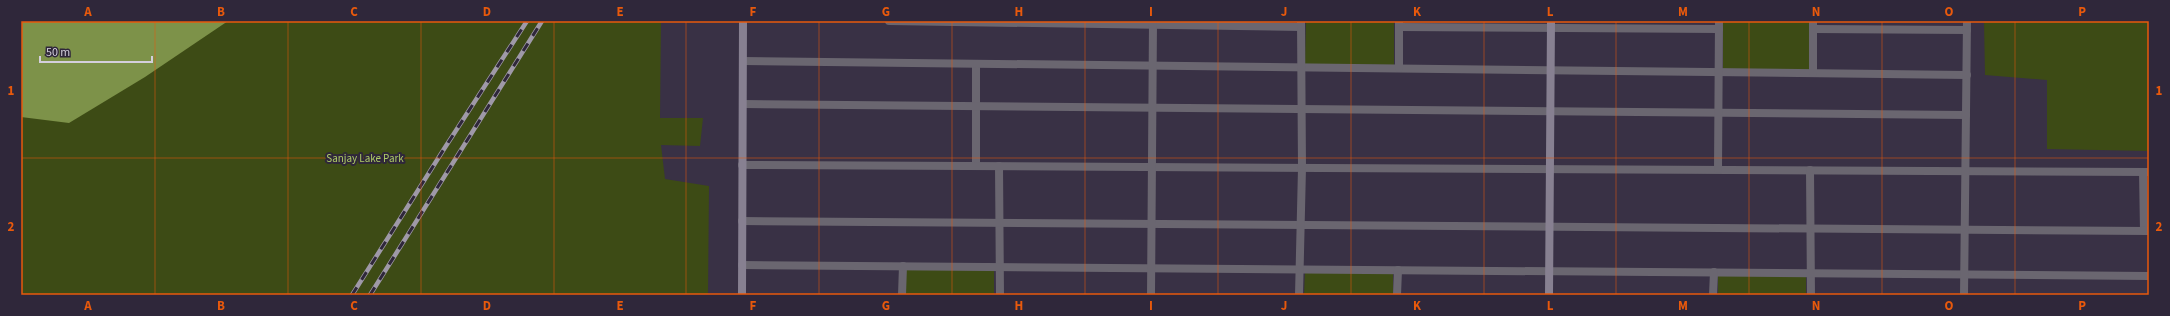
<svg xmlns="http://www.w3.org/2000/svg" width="2170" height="316" font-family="'Source Sans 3',sans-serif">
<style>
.green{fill:#3d4b15}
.water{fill:#7d9249}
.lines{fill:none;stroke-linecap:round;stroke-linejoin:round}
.lane{stroke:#6a6670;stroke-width:8}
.street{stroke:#6a6670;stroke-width:8}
.secondary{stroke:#878091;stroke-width:8}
.rail-casing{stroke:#9f99a8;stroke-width:4.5}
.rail{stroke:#2f273a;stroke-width:3;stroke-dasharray:9;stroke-linecap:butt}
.grid{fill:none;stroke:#e8590c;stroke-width:1;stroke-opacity:0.55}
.labels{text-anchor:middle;stroke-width:4;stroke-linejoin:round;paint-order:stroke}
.park-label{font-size:11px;fill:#afcc67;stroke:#2f273a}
.neatline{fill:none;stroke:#e8590c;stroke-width:1.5}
.grid-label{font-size:13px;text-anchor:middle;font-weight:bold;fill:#e8590c}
</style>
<rect width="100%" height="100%" fill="#393145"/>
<!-- green -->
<g class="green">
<polygon points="21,21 661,21 660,118 703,118 700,146 661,145 665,179 709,186 708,295 21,295"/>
<polygon points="1306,21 1394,21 1394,65 1305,64"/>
<polygon points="1723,21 1809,21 1809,70 1723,69"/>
<polygon points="1984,21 2149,21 2149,151 2047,149 2047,80 1985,75"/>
<polygon points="906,268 994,269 994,295 906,295"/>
<polygon points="1305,272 1393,273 1393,295 1304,295"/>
<polygon points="1718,275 1806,276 1806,295 1718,295"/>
</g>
<!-- water -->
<polygon class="water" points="21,21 228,21 145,77 69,123 21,117"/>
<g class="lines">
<!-- lane -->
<g class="lane">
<polyline points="976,64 976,166"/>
<polyline points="999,166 1000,295"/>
<polyline points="902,295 903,266"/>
</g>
<!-- street -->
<g class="street">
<polyline points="889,21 1301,27"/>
<polyline points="1399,27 1719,29"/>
<polyline points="1813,29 1967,30"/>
<polyline points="743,61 1967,75"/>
<polyline points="1399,68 1399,21"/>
<polyline points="1813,73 1813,21"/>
<polyline points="743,104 1966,115"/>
<polyline points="742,165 2149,172"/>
<polyline points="1718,169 1719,21"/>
<polyline points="1810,170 1811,295"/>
<polyline points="2143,172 2144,231"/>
<polyline points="742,221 2149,231"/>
<polyline points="742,265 2149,276"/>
<polyline points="1151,295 1153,22"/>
<polyline points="1299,295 1302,168 1301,22"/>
<polyline points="1397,295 1398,270"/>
<polyline points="1713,295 1714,272"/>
<polyline points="1964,295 1967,21"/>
</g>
<!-- secondary -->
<g class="secondary">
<polyline points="742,295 743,21"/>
<polyline points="1549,295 1551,21"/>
</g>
<!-- rail casing -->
<g class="rail-casing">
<g id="rail">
<polyline points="352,295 444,149 527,21"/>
<polyline points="370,295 542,21"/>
</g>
</g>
<!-- rail -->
<use href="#rail" class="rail"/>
</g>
<!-- grid -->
<path class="grid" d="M155,21V295M288,21V295M421,21V295M554,21V295M686,21V295M819,21V295M952,21V295M1085,21V295M1218,21V295M1351,21V295M1484,21V295M1616,21V295M1749,21V295M1882,21V295M2015,21V295M21,158H2149"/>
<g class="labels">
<!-- park labels -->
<g class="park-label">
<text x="365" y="162">Sanjay Lake Park</text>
</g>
</g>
<!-- border -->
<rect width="2170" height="316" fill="none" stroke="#2f273a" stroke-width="44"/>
<!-- scale -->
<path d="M40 56v6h112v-6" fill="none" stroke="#d4cfdc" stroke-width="2"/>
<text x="46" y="56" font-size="12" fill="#d4cfdc" stroke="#2f273a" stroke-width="3" paint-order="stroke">50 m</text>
<rect x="22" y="22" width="2126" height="272" class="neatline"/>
<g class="grid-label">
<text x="88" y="16">A</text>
<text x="221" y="16">B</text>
<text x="354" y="16">C</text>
<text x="487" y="16">D</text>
<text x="620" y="16">E</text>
<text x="753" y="16">F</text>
<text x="886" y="16">G</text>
<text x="1019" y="16">H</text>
<text x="1151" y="16">I</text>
<text x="1284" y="16">J</text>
<text x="1417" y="16">K</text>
<text x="1550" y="16">L</text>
<text x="1683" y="16">M</text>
<text x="1816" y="16">N</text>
<text x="1949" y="16">O</text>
<text x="2082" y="16">P</text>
<text x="11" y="95">1</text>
<text x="2159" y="95">1</text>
<text x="11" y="231">2</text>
<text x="2159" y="231">2</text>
<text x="88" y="310">A</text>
<text x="221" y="310">B</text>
<text x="354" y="310">C</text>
<text x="487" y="310">D</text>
<text x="620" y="310">E</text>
<text x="753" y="310">F</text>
<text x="886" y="310">G</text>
<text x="1019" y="310">H</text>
<text x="1151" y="310">I</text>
<text x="1284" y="310">J</text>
<text x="1417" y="310">K</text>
<text x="1550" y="310">L</text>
<text x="1683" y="310">M</text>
<text x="1816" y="310">N</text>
<text x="1949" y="310">O</text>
<text x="2082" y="310">P</text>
</g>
</svg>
